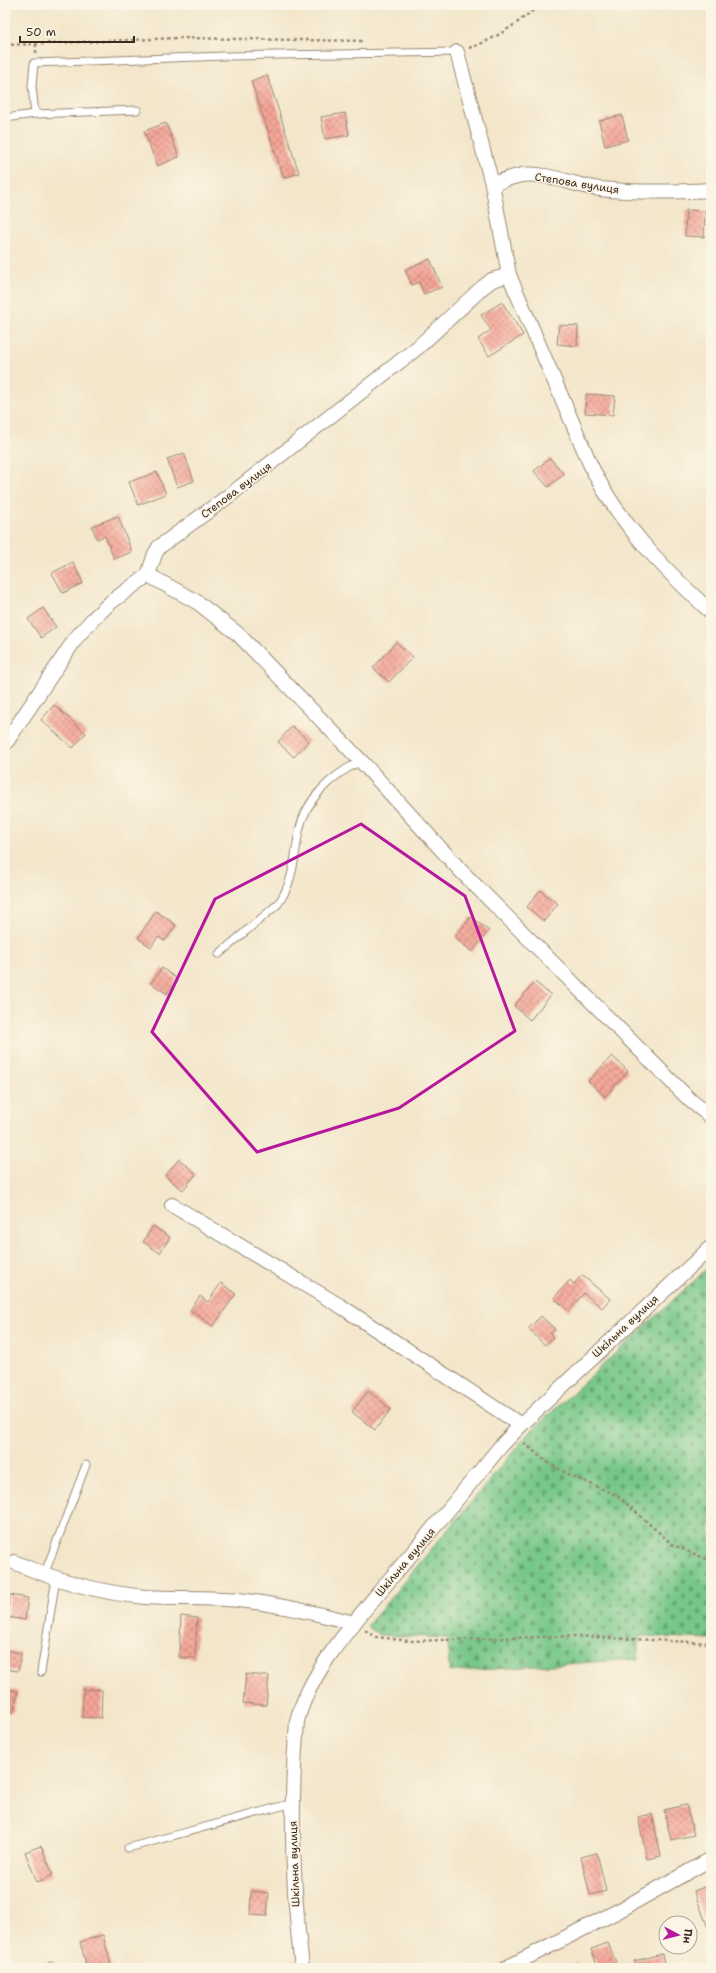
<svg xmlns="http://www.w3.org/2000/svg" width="716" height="1973" font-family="'Shantell Sans',sans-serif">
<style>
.cemetery{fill:url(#cemetery-stones);stroke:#587853}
.building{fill:url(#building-cross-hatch)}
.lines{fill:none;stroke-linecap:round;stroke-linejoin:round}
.service-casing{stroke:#978874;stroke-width:9}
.minor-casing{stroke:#978874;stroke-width:16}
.path{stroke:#978874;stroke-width:2.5;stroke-dasharray:3 3;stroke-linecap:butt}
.service{stroke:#fff;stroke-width:7}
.minor{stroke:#fff;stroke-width:14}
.marked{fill:none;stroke:#b5179e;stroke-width:3;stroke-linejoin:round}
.labels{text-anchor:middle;stroke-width:3;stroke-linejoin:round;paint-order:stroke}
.street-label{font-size:11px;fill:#3b2a1e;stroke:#fcf5e5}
</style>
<defs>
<pattern id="cemetery-stones" width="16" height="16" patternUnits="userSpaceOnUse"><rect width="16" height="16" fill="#76c788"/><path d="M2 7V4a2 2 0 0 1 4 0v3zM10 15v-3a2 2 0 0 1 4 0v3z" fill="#62a26f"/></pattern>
<pattern id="building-cross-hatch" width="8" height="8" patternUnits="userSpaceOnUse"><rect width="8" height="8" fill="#f5a698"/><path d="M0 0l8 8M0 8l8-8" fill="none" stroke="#c8877b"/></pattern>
</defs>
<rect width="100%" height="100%" fill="#fcf5e5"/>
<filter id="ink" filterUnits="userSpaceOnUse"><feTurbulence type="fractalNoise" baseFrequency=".025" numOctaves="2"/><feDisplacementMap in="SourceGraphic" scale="8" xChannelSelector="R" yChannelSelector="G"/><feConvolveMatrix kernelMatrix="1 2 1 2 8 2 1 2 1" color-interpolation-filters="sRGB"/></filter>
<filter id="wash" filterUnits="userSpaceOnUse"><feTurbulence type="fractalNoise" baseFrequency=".012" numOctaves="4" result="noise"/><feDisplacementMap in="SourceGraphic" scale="16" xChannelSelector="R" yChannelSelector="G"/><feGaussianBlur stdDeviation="0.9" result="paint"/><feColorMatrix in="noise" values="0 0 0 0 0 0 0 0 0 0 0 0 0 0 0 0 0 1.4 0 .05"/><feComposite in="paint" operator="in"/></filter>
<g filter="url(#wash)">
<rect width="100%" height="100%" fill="#f3e6cb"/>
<!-- cemetery -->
<polygon class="cemetery" points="711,1265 711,1639 640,1636 638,1659 449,1672 448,1638 379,1635 367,1626 528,1434"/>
<g id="blocks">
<!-- building -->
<g class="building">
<polygon points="267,75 299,173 284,178 251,81"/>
<polygon points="345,113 349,135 325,139 321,117"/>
<polygon points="622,115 628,140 605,146 599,121"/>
<polygon points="166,123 179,157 157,166 144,131"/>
<polygon points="5,142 7,142 9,161 5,162"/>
<polygon points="686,210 705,211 704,237 685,236"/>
<polygon points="430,259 442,287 424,294 419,282 412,285 405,270"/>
<polygon points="502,302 523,335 489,356 478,339 491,330 481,315"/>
<polygon points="559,325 578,326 577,346 557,344"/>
<polygon points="586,394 615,396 613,415 585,413"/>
<polygon points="184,453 194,481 177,487 167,459"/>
<polygon points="550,458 564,474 548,487 534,471"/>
<polygon points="157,472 166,494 138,505 129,482"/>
<polygon points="118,516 132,552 114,559 105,536 97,539 92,526"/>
<polygon points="73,562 83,583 63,593 52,573"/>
<polygon points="43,608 56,627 41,638 28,619"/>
<polygon points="396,642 413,657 389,682 373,668"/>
<polygon points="54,705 86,733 73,748 41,720"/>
<polygon points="292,726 309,741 294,757 278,742"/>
<polygon points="540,890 558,904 544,921 527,907"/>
<polygon points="156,911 176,925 165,941 158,937 151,947 138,938"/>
<polygon points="471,917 489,931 472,952 455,937"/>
<polygon points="162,968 177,979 167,994 151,983"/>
<polygon points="535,982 551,995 530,1020 514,1006"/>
<polygon points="612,1056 628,1071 605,1097 588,1081"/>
<polygon points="179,1159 196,1174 183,1190 165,1176"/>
<polygon points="153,1226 170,1237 160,1253 143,1242"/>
<polygon points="582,1275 610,1299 602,1308 584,1293 569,1311 554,1298 570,1280 574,1284"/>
<polygon points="221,1283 236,1294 213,1326 190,1310 200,1296 208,1302"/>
<polygon points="541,1316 555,1329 550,1334 553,1337 545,1345 528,1329"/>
<polygon points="368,1391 391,1409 375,1430 352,1412"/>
<polygon points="10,1595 28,1598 25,1620 7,1617"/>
<polygon points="181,1616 197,1618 195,1658 179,1657"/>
<polygon points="5,1650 21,1653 18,1671 5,1669"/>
<polygon points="246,1674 269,1676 266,1705 243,1703"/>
<polygon points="5,1689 18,1691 13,1713 5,1712"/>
<polygon points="83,1689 102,1690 101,1718 82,1717"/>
<polygon points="686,1805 694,1835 671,1840 664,1810"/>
<polygon points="652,1814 661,1856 647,1859 638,1817"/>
<polygon points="41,1846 53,1875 37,1882 25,1852"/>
<polygon points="597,1853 606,1891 590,1895 581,1857"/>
<polygon points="707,1886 711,1896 711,1936 694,1891"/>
<polygon points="251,1891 269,1893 267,1916 250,1915"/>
<polygon points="103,1935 111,1965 98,1968 87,1968 80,1942"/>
<polygon points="608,1943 616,1962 598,1968 591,1949"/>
<polygon points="662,1954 665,1968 636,1968 634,1961"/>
<polygon points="577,1963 579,1968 564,1968"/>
</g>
</g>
</g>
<g filter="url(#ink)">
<use href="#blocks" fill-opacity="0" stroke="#978874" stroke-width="1"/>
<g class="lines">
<!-- service casing -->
<g class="service-casing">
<g id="service">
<polyline points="35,114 32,86 34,63 225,56 457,52"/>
<polyline points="5,118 35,114 137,110"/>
<path d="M219,954L278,904C294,881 294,858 299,831C306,798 332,775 361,761"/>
<polyline points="44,1575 86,1465"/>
<polyline points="41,1672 56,1578"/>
<polyline points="128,1848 293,1803"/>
<polyline points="51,1966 52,1968"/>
</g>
</g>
<!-- minor casing -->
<g class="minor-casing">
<g id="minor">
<path d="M457,52L492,184L509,275L591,466C619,524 664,569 711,612"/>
<path d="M492,184C502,181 512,177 522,175C548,172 575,186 600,189C637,193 674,192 711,190"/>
<polyline points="148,575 197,602 238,634 361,761 461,871 690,1100 711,1117"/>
<polyline points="5,744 76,638 92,620 111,602 148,575 155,554 159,547 230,495 417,348 483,287 492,280 509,275"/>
<polyline points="172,1205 342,1307 521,1425"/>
<path d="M14,1562C55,1580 101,1593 146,1597C177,1599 207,1597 238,1600C277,1604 316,1613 354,1623"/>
<path d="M302,1968C292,1886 290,1803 297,1721C310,1670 358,1618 391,1578C428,1535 464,1491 500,1447L521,1425L711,1247"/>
<polyline points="506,1968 620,1910 711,1859"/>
</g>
</g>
<!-- path -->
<g class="path">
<polyline points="5,45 179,38 364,41"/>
<path d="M469,48C497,39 517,23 540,5"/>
<polyline points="36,53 36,43"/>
<polyline points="524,1443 547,1462 568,1474 618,1496 673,1545 711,1561"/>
<polyline points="365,1630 376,1637 410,1641 574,1636 711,1643"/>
</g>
<!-- service -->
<use href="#service" class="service"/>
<!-- minor -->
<use href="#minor" class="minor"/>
</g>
</g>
<!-- marked area -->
<path class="marked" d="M361,824L465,896L515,1031L399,1108L257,1152L152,1032L215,899Z"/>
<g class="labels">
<!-- street labels -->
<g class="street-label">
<text transform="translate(577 183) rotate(9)" y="4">Степова вулиця</text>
<text transform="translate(236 490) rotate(-37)" y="4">Степова вулиця</text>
<text transform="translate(625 1326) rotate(-43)" y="4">Шкільна вулиця</text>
<text transform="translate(405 1562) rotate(-50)" y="4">Шкільна вулиця</text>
<text transform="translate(294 1864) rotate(-92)" y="4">Шкільна вулиця</text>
</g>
</g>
<!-- margin -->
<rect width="716" height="1973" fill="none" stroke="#fcf5e5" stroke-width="20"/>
<!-- north arrow -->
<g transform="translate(678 1935) rotate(97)"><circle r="19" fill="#fcf5e5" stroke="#afa495"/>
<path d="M0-3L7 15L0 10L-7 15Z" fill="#b5179e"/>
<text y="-6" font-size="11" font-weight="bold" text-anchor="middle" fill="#3b2a1e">Пн</text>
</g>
<!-- scale -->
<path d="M20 36v6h114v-6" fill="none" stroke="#3b2a1e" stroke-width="2"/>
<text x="26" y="36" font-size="12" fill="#3b2a1e" stroke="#fcf5e5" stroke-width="3" paint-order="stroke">50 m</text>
</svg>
